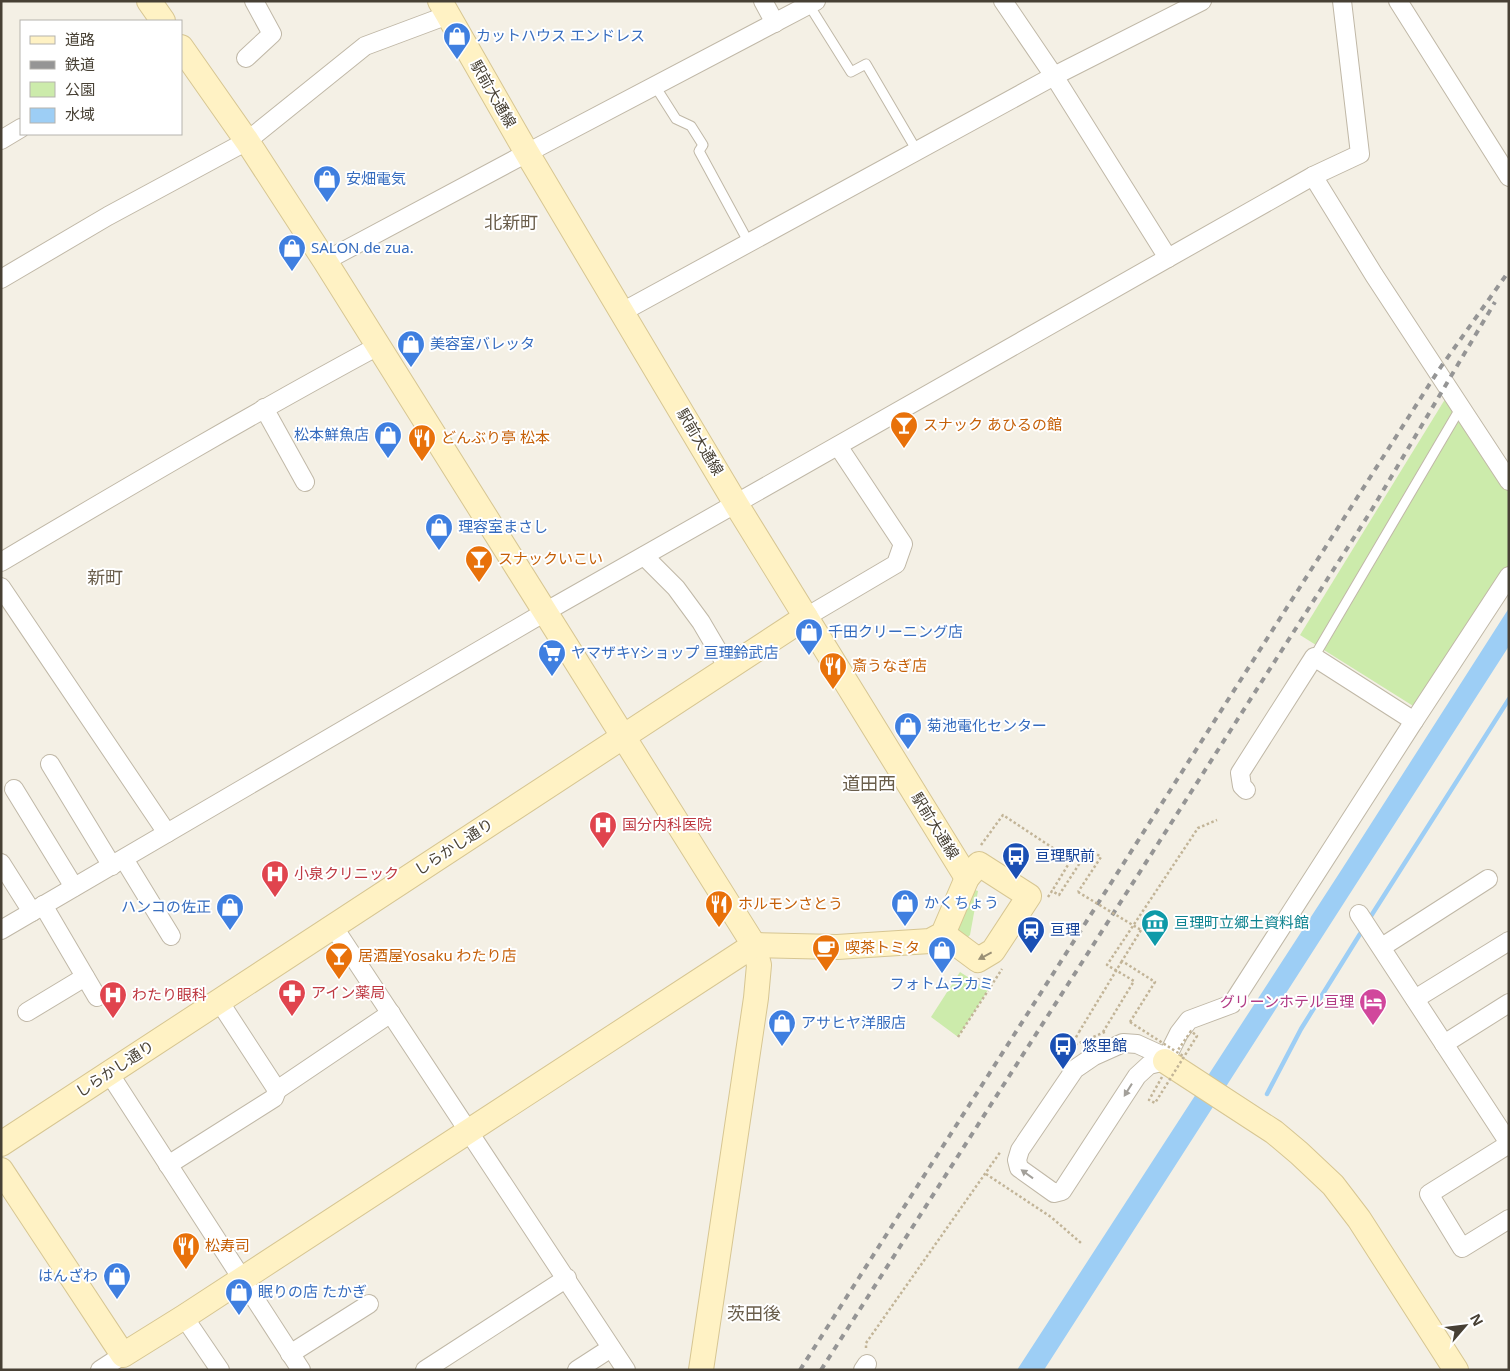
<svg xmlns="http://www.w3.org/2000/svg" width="1510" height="1371" font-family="'Noto Sans','Noto Sans JP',sans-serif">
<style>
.green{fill:#ccebab}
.water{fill:#9dcef5}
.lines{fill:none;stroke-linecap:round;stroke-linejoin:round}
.stream{stroke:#9dcef5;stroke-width:4.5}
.lane-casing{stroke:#c0b8a7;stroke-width:11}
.street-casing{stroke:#c0b8a7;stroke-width:20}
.secondary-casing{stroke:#d7c692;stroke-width:26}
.path{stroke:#c2b497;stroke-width:2.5;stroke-dasharray:2.5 2.5;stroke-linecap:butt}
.lane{stroke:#fff;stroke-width:9}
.street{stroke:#fff;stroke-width:18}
.secondary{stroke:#fff2c4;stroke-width:24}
.rail{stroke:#959595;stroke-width:4;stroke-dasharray:6 6;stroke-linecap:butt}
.path-bridge{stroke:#c2b497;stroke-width:2.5;stroke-dasharray:2.5 2.5;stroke-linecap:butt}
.oneway{fill:#9a9075}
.oneway2{fill:#a3a09a}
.labels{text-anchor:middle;stroke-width:4;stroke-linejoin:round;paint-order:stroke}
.shop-label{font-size:15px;fill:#366cbe;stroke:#fff;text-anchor:start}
.street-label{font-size:15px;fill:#474034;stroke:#fff}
.food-label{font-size:15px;fill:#c56008;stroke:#fff;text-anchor:start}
.health-label{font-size:15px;fill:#be3a42;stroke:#fff;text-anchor:start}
.transit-label{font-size:15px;fill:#164399;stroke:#fff;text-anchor:start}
.culture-label{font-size:15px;fill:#0d838f;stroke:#fff;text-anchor:start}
.hotel-label{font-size:15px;fill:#b23c85;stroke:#fff;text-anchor:end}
.quarter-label{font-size:18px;fill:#6a5e4b;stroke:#fff}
</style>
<rect width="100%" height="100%" fill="#f4f0e5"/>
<!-- green -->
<g class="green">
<polygon points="1447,396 1509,491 1509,569 1418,709 1300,635"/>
<polygon points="975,890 978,891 970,935 964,941 952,924"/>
<polygon points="960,972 988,990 958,1037 931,1017"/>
</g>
<!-- water -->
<polygon class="water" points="1509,608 1509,646 1044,1370 1017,1370 1342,869"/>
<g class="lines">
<!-- stream -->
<g class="stream">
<polyline points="1371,916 1509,699"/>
<polyline points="1267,1094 1301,1029 1360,934"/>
</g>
<!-- lane casing -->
<g class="lane-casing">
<g id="lane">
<polyline points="809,5 851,72 866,64 917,151"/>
<polyline points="655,86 676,119 691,126 703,145 699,151 749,243"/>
<polyline points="1314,657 1461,407"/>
</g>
</g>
<!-- street casing -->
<g class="street-casing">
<g id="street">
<polyline points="763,1 775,23"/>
<polyline points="1003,1 1054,76 1168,258"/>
<polyline points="1398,1 1509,177"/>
<polyline points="246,58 272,34 254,1"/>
<polyline points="1,140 21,128"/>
<polyline points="1313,176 1374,275 1509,481"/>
<polyline points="325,261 527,153 816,1"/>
<polyline points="1,279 108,216 247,141 365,46 448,15"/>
<polyline points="622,312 1054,76 1202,1"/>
<polyline points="264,408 305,482"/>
<polyline points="644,556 676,588 701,622 728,668"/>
<path d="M1,562C126,488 250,415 378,346"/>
<polyline points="1,587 167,833"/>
<polyline points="806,617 896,564 903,544 838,446"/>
<polyline points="1414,721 1509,576"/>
<polyline points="50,764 112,866"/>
<polyline points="14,789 74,887"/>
<polyline points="124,859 171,936"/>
<polyline points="1,863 32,912"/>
<polyline points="43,905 97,997"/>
<polyline points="1359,914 1509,1143"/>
<polyline points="333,926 626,1370"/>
<polyline points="1,930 552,608 1168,258 1313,176 1360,154 1342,1"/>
<polyline points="1382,947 1488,879"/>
<polyline points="1415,999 1509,941"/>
<polyline points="219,1001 277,1090 391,1013"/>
<polyline points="27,1012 85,977"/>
<polyline points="1444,1044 1509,1003"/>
<polyline points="1165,1061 1159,1054 1137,1044 1123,1043 1094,1056 1075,1069 1020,1150 1017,1160 1019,1168 1054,1193 1062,1191 1137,1076 1149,1065 1165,1061 1179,1033 1189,1020 1232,1004 1414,721 1314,657 1240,773 1242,786 1246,790"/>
<polyline points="109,1073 301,1370"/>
<polyline points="1509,1144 1429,1194 1462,1248 1509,1219"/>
<polyline points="168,1165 274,1098 277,1090"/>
<polyline points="184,1317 220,1370"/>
<polyline points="290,1354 369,1304"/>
<polyline points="100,1370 123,1355"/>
<polyline points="425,1370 567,1278"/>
<polyline points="577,1370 611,1348"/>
<polyline points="863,1370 867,1364"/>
</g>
</g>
<!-- secondary casing -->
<g class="secondary-casing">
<g id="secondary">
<polyline points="149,1 163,21"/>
<polyline points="440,1 527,153 736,504 967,878"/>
<polyline points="181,47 247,141 325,261 754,945 759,965 756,998 701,1370"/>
<polyline points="1165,1061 1274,1132 1299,1153 1333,1185 1359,1219 1456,1370"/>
<polyline points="1,1144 806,617"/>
<polyline points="1,1170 123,1355 184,1317 754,945 837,947 930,941 943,934 967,878 979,864 1029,896 993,951 978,960 943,934"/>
</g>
</g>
<!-- path -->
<g class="path">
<polyline points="981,845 1003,815 1071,860 1052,891"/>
<polyline points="1048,897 1052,891 1059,895 1089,849 1101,857 1078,892"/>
<polyline points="977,979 992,983"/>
<polyline points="1130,1022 1155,982 1122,961 1141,930"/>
<polyline points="1103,1032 1134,981 1107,965 1198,828 1217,820"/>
<polyline points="958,1037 1002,969"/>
<polyline points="1071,1046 1079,1032"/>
<polyline points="1065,1055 1070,1047 1107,1031"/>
<polyline points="986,1174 1051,1217 1081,1243"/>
<polyline points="866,1348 866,1343 1001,1151"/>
</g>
<!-- lane -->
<use href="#lane" class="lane"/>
<!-- street -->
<use href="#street" class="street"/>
<!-- secondary -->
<use href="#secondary" class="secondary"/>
<!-- rail -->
<g class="rail">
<polyline points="800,1370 1438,371 1509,271"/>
<polyline points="821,1370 1371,511 1495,302"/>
</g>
<!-- path-bridge -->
<g class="path-bridge">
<polyline points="1078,892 1141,930"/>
<polyline points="1130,1022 1183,1056"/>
<polyline points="1079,1032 1122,961"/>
<polyline points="1162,1077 1149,1100 1155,1103 1197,1036 1191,1031 1178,1050"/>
</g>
</g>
<!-- one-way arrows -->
<defs><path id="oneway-solid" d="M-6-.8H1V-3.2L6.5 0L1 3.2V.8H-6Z" transform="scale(1.25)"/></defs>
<use class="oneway" href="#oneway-solid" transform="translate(985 956) rotate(152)"/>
<g class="oneway2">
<use href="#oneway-solid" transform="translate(1128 1090) rotate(122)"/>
<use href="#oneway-solid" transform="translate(1027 1174) rotate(-144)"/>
</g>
<!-- icons -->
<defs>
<g id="shop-pin" transform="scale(1.4375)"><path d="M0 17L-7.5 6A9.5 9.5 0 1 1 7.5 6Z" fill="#3f7fe0" stroke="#fff"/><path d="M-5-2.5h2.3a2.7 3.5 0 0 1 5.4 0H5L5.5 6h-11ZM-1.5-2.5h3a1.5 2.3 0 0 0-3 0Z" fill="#fff"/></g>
<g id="bar-pin" transform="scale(1.4375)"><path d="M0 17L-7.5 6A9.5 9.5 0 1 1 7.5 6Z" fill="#e8710a" stroke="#fff"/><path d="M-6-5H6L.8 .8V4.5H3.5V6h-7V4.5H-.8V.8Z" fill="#fff"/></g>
<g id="restaurant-pin" transform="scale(1.4375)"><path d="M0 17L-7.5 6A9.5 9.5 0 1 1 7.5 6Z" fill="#e8710a" stroke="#fff"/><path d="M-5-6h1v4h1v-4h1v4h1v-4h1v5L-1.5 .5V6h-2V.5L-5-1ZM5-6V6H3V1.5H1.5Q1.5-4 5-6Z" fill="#fff"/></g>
<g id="supermarket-pin" transform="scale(1.4375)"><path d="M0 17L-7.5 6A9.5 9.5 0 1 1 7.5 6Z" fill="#3f7fe0" stroke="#fff"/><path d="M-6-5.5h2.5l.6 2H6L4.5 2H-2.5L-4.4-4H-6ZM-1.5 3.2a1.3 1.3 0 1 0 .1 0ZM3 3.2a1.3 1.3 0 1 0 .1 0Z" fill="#fff"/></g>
<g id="hospital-pin" transform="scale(1.4375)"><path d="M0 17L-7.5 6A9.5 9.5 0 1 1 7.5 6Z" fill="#e0444e" stroke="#fff"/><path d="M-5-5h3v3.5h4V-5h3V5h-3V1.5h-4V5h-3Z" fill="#fff"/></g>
<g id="bus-pin" transform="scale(1.4375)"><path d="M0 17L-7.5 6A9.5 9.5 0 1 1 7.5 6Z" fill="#1a4fb4" stroke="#fff"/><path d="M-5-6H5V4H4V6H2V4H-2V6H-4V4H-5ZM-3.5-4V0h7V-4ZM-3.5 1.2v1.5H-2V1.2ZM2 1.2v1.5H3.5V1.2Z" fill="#fff"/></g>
<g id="museum-pin" transform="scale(1.4375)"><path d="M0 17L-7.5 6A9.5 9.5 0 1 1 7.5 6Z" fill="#0f9aa8" stroke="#fff"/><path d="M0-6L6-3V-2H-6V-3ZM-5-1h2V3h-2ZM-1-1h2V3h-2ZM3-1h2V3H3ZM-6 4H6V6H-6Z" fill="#fff"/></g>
<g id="station-pin" transform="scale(1.4375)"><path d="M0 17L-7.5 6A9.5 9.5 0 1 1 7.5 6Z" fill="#1a4fb4" stroke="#fff"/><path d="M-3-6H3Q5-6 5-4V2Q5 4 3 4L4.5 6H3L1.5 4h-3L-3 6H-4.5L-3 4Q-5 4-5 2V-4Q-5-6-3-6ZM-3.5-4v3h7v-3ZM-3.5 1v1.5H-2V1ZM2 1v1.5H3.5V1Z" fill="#fff"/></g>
<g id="cafe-pin" transform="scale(1.4375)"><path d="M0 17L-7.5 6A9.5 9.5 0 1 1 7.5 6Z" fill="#e8710a" stroke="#fff"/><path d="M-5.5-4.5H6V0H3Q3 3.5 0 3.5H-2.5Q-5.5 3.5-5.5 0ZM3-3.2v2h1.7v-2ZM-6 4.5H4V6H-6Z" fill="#fff"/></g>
<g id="pharmacy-pin" transform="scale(1.4375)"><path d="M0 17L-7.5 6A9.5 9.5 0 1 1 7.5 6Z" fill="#e0444e" stroke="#fff"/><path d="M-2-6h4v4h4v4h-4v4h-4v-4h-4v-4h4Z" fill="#fff"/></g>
<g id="hotel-pin" transform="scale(1.4375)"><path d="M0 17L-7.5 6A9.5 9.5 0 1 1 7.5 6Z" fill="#d1479c" stroke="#fff"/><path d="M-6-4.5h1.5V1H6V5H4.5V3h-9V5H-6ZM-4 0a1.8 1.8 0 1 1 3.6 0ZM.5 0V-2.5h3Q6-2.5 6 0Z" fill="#fff"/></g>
</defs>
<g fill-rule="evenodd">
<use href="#shop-pin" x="457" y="36"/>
<use href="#shop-pin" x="327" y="179"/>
<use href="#shop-pin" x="292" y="248"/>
<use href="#shop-pin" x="411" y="344"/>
<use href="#bar-pin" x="904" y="425"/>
<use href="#shop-pin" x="388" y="435"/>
<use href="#restaurant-pin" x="422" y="438"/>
<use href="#shop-pin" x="439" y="527"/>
<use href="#bar-pin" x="479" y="559"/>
<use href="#shop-pin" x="809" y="632"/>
<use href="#supermarket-pin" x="552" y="653"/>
<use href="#restaurant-pin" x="833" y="666"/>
<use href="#shop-pin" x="908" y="726"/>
<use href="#hospital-pin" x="603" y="825"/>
<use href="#bus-pin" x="1016" y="856"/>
<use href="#hospital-pin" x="275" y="874"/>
<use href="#shop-pin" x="905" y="903"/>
<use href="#restaurant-pin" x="719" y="904"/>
<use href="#shop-pin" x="230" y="907"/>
<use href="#museum-pin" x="1155" y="923"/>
<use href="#station-pin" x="1031" y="930"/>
<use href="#cafe-pin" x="826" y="948"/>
<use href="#shop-pin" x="942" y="950"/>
<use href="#bar-pin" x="339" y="956"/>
<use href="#pharmacy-pin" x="292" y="993"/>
<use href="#hospital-pin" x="113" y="995"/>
<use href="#hotel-pin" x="1373" y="1002"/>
<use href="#shop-pin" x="782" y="1023"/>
<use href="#bus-pin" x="1063" y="1046"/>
<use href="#restaurant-pin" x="186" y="1246"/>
<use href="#shop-pin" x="117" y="1276"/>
<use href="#shop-pin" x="239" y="1292"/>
</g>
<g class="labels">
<!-- shop labels -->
<g class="shop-label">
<text x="476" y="41">カットハウス エンドレス</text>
<text x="346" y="184">安畑電気</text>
<text x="311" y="253">SALON de zua.</text>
<text x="430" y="349">美容室バレッタ</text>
<text x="369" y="440" text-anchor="end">松本鮮魚店</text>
<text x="458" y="532">理容室まさし</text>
<text x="828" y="637">千田クリーニング店</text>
<text x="571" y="658">ヤマザキYショップ 亘理鈴武店</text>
<text x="927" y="731">菊池電化センター</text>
<text x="924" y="908">かくちょう</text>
<text x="211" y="912" text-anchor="end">ハンコの佐正</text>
<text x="942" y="989" text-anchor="middle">フォトムラカミ</text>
<text x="801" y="1028">アサヒヤ洋服店</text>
<text x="98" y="1281" text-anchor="end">はんざわ</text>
<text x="258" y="1297">眠りの店 たかぎ</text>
</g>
<!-- street labels -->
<g class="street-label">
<text transform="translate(493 94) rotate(60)" y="5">駅前大通線</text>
<text transform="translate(700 442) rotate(59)" y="5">駅前大通線</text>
<text transform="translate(935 826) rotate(58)" y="5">駅前大通線</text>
<text transform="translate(454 847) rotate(-33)" y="5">しらかし通り</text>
<text transform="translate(115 1069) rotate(-33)" y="5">しらかし通り</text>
</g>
<!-- food labels -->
<g class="food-label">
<text x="923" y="430">スナック あひるの館</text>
<text x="441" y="443">どんぶり亭 松本</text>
<text x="498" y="564">スナックいこい</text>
<text x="852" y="671">斎うなぎ店</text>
<text x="738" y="909">ホルモンさとう</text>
<text x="845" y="953">喫茶トミタ</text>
<text x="358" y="961">居酒屋Yosaku わたり店</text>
<text x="205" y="1251">松寿司</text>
</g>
<!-- health labels -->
<g class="health-label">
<text x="622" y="830">国分内科医院</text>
<text x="294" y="879">小泉クリニック</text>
<text x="311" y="998">アイン薬局</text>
<text x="132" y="1000">わたり眼科</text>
</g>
<!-- transit labels -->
<g class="transit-label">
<text x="1035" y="861">亘理駅前</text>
<text x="1050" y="935">亘理</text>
<text x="1082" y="1051">悠里館</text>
</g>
<!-- culture labels -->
<g class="culture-label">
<text x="1174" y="928">亘理町立郷土資料館</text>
</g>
<!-- hotel labels -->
<g class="hotel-label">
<text x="1354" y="1007">グリーンホテル亘理</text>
</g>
<!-- quarter labels -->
<g class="quarter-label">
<text x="511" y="229">北新町</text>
<text x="105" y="584">新町</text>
<text x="869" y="790">道田西</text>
<text x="754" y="1320">茨田後</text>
</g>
</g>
<!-- border -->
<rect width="1510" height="1371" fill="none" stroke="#474034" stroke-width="5"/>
<!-- legend -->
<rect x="20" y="20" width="162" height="115" fill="#ffffff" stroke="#b5b3ae"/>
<rect x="30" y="36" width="25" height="8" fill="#fff2c4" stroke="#b5b3ae"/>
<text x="65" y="45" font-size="15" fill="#474034">道路</text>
<rect x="30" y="61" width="25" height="8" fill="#959595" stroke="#b5b3ae"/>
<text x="65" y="70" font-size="15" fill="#474034">鉄道</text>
<rect x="30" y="82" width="25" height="15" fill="#ccebab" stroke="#b5b3ae"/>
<text x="65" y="95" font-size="15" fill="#474034">公園</text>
<rect x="30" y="108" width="25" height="15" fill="#9dcef5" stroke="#b5b3ae"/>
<text x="65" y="120" font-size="15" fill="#474034">水域</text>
<!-- north arrow -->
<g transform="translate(1465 1326) rotate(62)" stroke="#ffffff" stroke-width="4" paint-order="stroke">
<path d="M0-4L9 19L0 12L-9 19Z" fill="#474034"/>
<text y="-8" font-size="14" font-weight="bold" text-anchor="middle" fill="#474034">N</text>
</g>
</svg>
